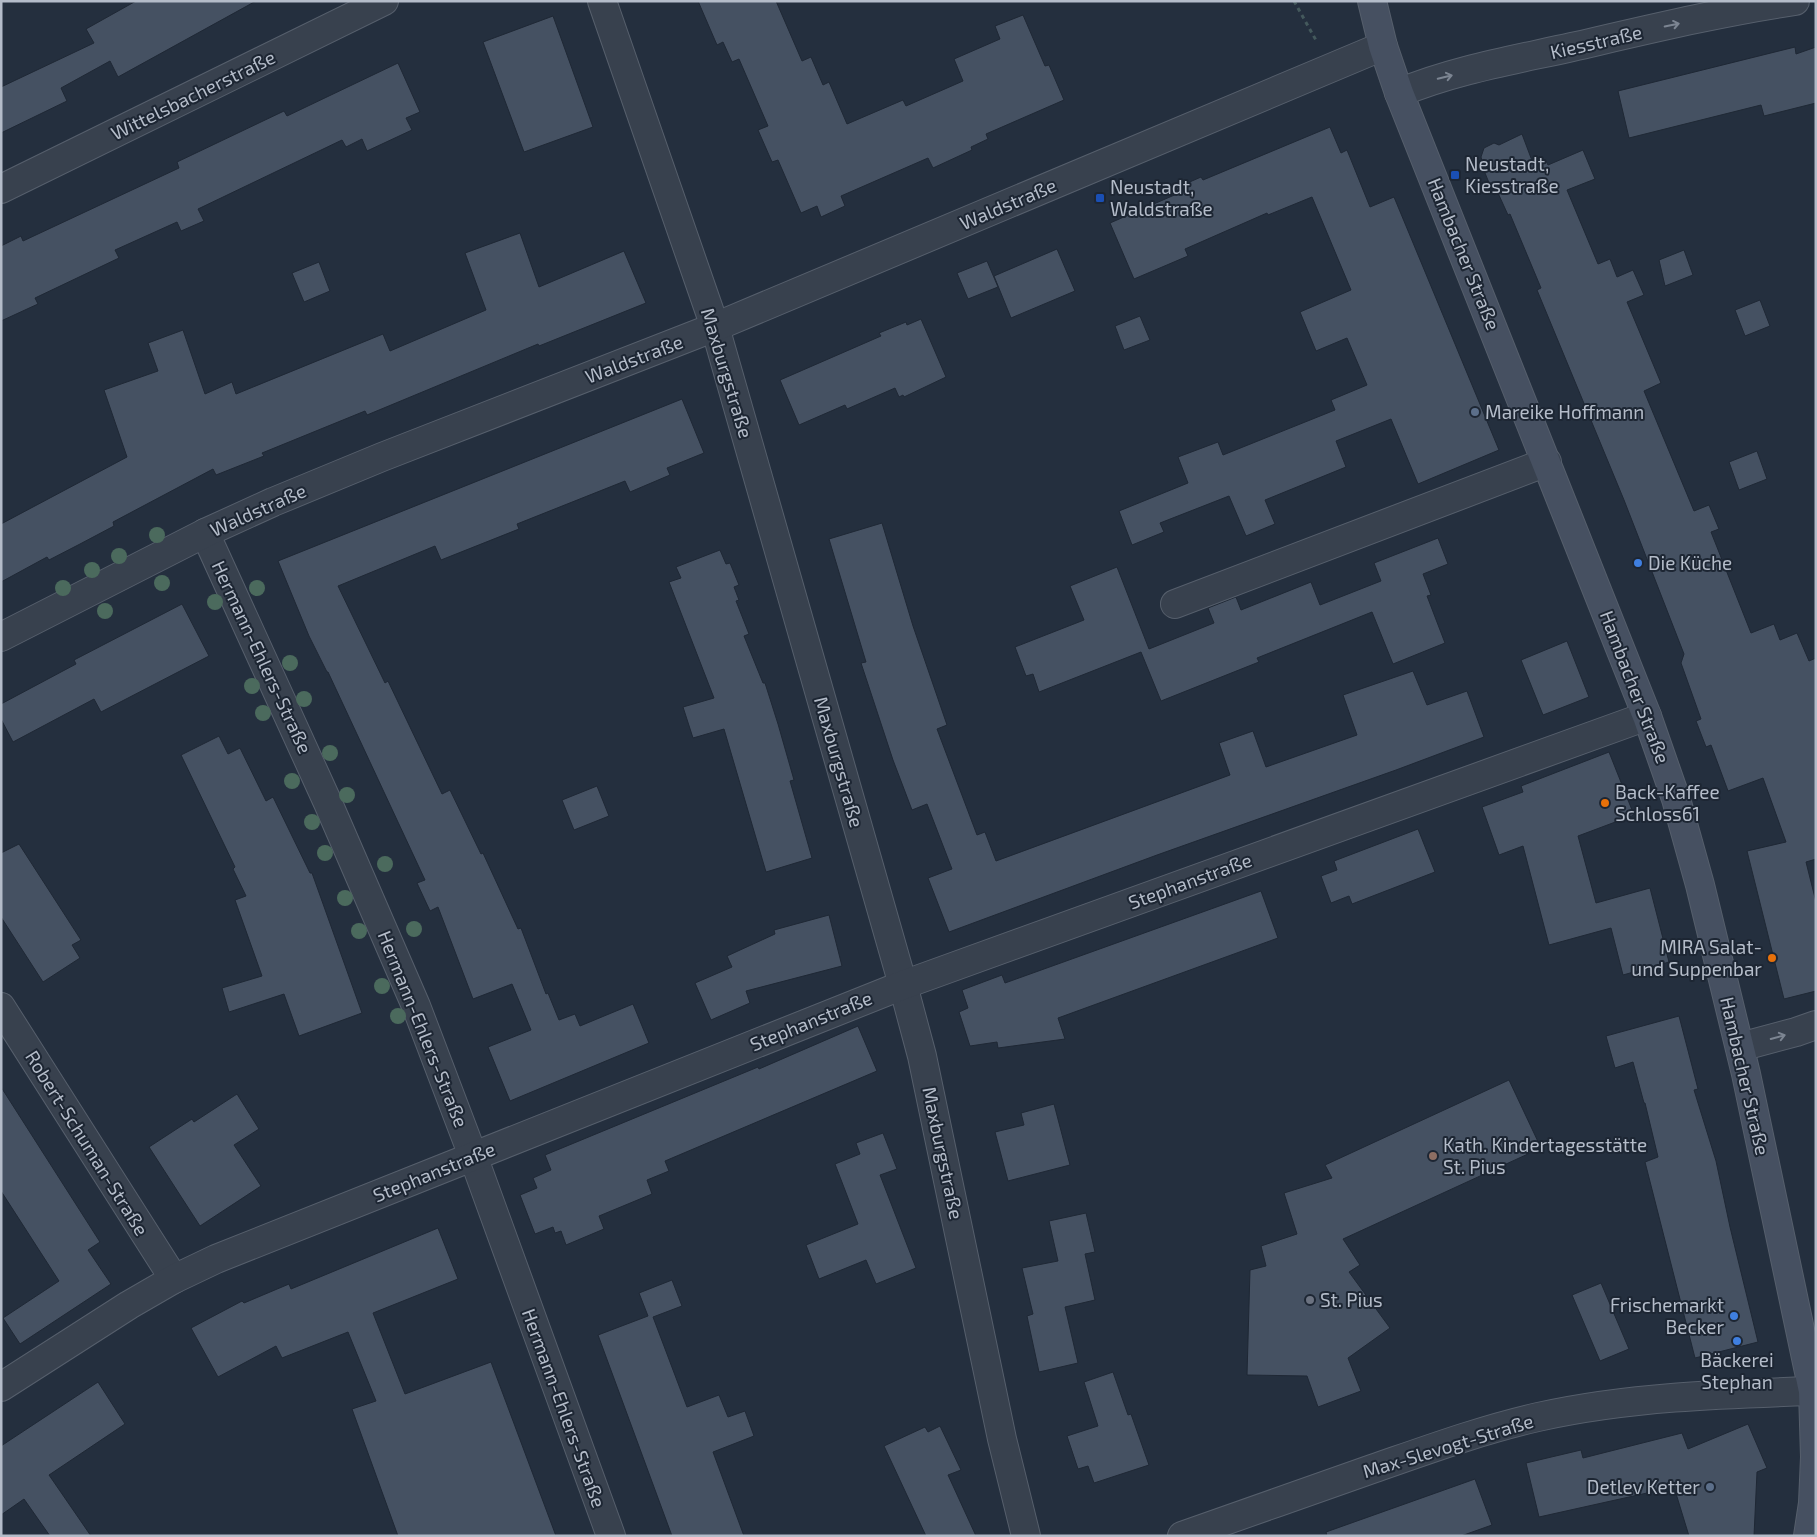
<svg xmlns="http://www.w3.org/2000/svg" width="1817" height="1537" font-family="'Exo 2',sans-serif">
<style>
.building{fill:#455162;stroke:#1f2835}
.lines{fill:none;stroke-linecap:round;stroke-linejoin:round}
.street-casing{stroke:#565f6c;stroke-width:30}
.secondary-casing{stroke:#565f6c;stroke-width:30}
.path{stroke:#44595c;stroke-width:3;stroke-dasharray:4 4;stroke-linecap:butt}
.street{stroke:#38414e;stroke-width:28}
.secondary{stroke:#465061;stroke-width:28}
.tree{fill:#4b6a5d}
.oneway{stroke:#7c8592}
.transit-dot{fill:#1a4fb4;stroke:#1d2633;stroke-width:2}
.service-dot{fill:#5c6f8a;stroke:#1d2633;stroke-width:2}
.shop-dot{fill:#3f7fe0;stroke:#1d2633;stroke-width:2}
.food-dot{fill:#e8710a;stroke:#1d2633;stroke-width:2}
.education-dot{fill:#8d6e63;stroke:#1d2633;stroke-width:2}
.worship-dot{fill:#6b7280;stroke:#1d2633;stroke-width:2}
.labels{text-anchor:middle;stroke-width:4;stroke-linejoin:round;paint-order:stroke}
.street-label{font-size:19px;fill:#b4bcc9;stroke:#1d2633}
.poi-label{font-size:19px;fill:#b4bcc9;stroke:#1d2633;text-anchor:start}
</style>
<rect width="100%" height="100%" fill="#242f3e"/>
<!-- building -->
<g class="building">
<polygon points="136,1 256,1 118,77 110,61 61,88 67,101 1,133 1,87 94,43 86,29"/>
<polygon points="698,1 776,1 802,61 811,57 823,85 829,82 847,124 903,100 906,106 963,81 954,59 1000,39 995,26 1023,15 1045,66 1049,65 1064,100 986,134 988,139 971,147 972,150 933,168 928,158 841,196 845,206 821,217 817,206 801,213 778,160 772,162 758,130 768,126 739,59 732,62 723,42 717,45"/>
<polygon points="553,16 593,127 524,152 483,42"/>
<polygon points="1795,47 1796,54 1816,47 1816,103 1764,116 1761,105 1629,138 1618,91"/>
<polygon points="398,63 420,112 406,118 412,130 367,151 362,139 346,147 342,140 198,209 204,221 181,231 177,222 115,250 119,258 35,298 38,304 1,321 1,246 21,236 23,241 179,168 177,162 284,111 287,116"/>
<polygon points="1330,127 1341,153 1347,150 1370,207 1394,197 1499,450 1418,484 1391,419 1336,441 1346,467 1265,500 1275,524 1246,536 1229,496 1160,523 1164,532 1132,545 1119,511 1188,483 1178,457 1218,442 1223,455 1335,410 1331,400 1367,385 1347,338 1316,351 1300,312 1351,290 1312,197 1268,215 1267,213 1185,249 1188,256 1134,279 1110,223 1179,193 1176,188 1201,177 1203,180"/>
<polygon points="1522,134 1534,166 1546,161 1548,165 1583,150 1595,179 1567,190 1598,264 1610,259 1617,277 1633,270 1644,295 1627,302 1661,383 1644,391 1694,511 1709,505 1719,529 1711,532 1751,633 1774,624 1780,640 1797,633 1809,661 1816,658 1816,859 1806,862 1816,902 1816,991 1784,999 1747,851 1786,842 1763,778 1728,791 1711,745 1706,747 1696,721 1701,719 1681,663 1684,654 1624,500 1537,290 1541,288 1510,214 1508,215 1498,193 1494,195 1485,173 1481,157 1484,148 1494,143 1499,145"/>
<polygon points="520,233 539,287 624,251 646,303 539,346 538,344 367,415 365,411 262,453 264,456 216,475 213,469 113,522 114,526 80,544 49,560 47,557 1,582 1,524 127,457 104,390 158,371 148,343 183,330 205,394 232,382 236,394 383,334 390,351 486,310 465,253"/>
<polygon points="1057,249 1075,291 1011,318 994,276"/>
<polygon points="1684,250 1693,275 1665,286 1659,260"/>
<polygon points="987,261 998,287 968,299 957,273"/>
<polygon points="319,262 330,291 304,302 292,273"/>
<polygon points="1760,300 1770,326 1745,336 1735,310"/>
<polygon points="1140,316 1150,340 1124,350 1115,326"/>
<polygon points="921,319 946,377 904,397 903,395 899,397 895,388 847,409 845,405 799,425 780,380 881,336 879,333 906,322 907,325"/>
<polygon points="682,399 704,453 667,468 670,475 630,492 625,481 517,524 519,529 441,560 435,546 338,586 385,683 388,681 442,794 450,790 481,854 483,853 518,929 521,928 546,994 548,993 559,1020 575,1014 580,1026 633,1004 649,1043 510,1101 488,1047 531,1030 512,984 473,999 438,907 430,911 417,883 425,880 328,672 327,672 309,636 278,561"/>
<polygon points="1757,451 1767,479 1739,490 1729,462"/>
<polygon points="882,523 913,626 947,725 937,729 977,835 985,832 996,861 1230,775 1219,743 1253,731 1266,767 1357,735 1343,695 1413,671 1427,705 1467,691 1484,737 1396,770 1157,855 949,932 928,878 952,869 927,804 912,810 893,760 861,663 866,662 829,539"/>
<polygon points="1438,538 1448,564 1423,574 1431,595 1427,596 1445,643 1393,664 1372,612 1257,658 1259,662 1161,701 1141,652 1039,692 1033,674 1026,676 1015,647 1084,620 1070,586 1117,567 1149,649 1214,623 1208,608 1236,597 1241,610 1311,582 1320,605 1381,581 1374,563"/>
<polygon points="720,550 726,564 730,563 739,585 734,587 739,600 736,601 749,634 744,636 763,683 765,683 778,724 794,780 790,781 812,858 766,872 724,729 693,738 683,707 714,698 669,582 681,578 676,567"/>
<polygon points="182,604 209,656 101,712 94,699 13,742 1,719 1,704 76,664 74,660"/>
<polygon points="1567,641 1589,697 1543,715 1521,660"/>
<polygon points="219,736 228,754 240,748 266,801 273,797 310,873 312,873 362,1013 299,1036 284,994 229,1012 222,988 262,976 235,900 246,896 233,869 235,867 181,755"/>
<polygon points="1609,752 1634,815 1578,836 1596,903 1650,888 1669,962 1623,975 1611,928 1549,945 1523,846 1499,855 1482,807 1523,792 1521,786"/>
<polygon points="597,786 609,816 574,830 562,800"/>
<polygon points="1418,829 1435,872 1352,904 1349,896 1331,903 1321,876 1337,870 1334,861"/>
<polygon points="19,844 81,940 72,945 80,958 43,982 1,917 1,853"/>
<polygon points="1261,891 1278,938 1058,1018 1065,1039 998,1048 997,1042 970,1046 959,1012 968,1008 962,990 1002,975 1005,983"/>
<polygon points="829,915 842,966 746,991 750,1003 711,1020 695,983 732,967 727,956 775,934 774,930"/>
<polygon points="1679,1016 1698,1089 1694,1090 1716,1161 1730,1227 1758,1342 1695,1358 1645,1162 1658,1157 1645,1103 1644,1103 1633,1062 1615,1068 1606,1036"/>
<polygon points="858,1026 877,1071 665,1161 669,1171 647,1180 652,1194 599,1216 604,1229 566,1245 561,1231 555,1233 553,1227 535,1234 520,1195 537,1188 533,1178 551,1170 545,1155 758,1067 759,1069"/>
<polygon points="1509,1080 1541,1148 1343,1239 1360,1265 1349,1272 1390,1328 1348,1358 1361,1391 1318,1407 1307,1376 1247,1375 1250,1270 1266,1266 1261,1246 1297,1234 1284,1193 1332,1178 1325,1165"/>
<polygon points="1,1087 100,1242 88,1250 111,1284 20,1344 3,1318 59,1281 1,1191"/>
<polygon points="237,1094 259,1129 234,1145 261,1186 200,1226 149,1147 192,1119 194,1122"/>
<polygon points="1054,1104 1070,1165 1008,1181 995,1132 1024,1125 1021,1113"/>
<polygon points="883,1133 897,1169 880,1175 916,1268 876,1284 866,1260 819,1279 806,1245 858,1224 835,1164 860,1154 856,1143"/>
<polygon points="1086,1213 1095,1252 1085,1254 1095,1300 1065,1307 1078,1363 1039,1372 1027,1316 1033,1314 1022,1268 1058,1261 1049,1221"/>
<polygon points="438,1228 458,1279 373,1313 405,1394 491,1362 556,1536 398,1536 352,1409 376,1401 348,1332 282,1358 276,1346 218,1377 191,1328 242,1301 244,1303 289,1284 291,1289"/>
<polygon points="672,1280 682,1306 653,1317 687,1407 719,1395 728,1417 745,1411 754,1436 713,1452 744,1536 672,1536 598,1335 648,1316 639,1293"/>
<polygon points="1601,1283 1629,1349 1600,1361 1572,1295"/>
<polygon points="1113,1372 1128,1415 1131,1414 1149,1465 1094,1483 1088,1466 1078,1469 1067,1436 1098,1426 1084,1382"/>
<polygon points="98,1382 125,1424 49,1475 91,1536 50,1536 24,1499 1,1515 1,1446"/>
<polygon points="1748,1424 1767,1468 1757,1472 1754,1536 1689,1536 1674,1487 1539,1517 1526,1463 1581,1450 1583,1458 1682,1433 1688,1449"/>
<polygon points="940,1426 961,1470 948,1475 976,1536 926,1536 884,1446 925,1427 928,1432"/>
<polygon points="1475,1479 1492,1525 1461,1536 1327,1536 1326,1532"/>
</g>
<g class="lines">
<!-- street casing -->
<g class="street-casing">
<g id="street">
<polyline points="602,1 715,327 903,985 922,1056 1002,1439 1026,1536"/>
<path d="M1399,93C1454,70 1514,60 1572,47C1646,30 1720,12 1795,1"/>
<polyline points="1,189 384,1"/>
<polyline points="205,533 328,803 416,1006 473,1156 611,1536"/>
<polyline points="1175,604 1547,462"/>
<polyline points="1,637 205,533 273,502 382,457 715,327 1383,46"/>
<polyline points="1,1007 174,1279"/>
<polyline points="1740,1047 1796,1032 1816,1025"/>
<polyline points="1,1387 129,1305 174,1279 216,1259 903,985 1647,716"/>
<path d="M1182,1536C1245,1514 1309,1491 1372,1469C1427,1450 1481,1430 1538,1417C1628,1397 1721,1394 1813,1391"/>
</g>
</g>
<!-- secondary casing -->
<g class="secondary-casing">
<polyline id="secondary" points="1372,1 1383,46 1399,93 1647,716 1676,799 1700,885 1746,1074 1813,1391 1815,1457 1813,1503 1808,1536"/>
</g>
<!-- path -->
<polyline class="path" points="1294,1 1317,42"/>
<!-- street -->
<use href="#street" class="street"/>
<!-- secondary -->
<use href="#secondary" class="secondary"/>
</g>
<!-- trees -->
<g class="tree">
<circle cx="157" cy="535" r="8"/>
<circle cx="119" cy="556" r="8"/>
<circle cx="92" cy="570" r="8"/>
<circle cx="162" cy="583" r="8"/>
<circle cx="63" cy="588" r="8"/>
<circle cx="257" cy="588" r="8"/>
<circle cx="215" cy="602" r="8"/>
<circle cx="105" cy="611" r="8"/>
<circle cx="290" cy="663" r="8"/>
<circle cx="252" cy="686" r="8"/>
<circle cx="304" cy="699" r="8"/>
<circle cx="263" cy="713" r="8"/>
<circle cx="330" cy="753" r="8"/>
<circle cx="292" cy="781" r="8"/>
<circle cx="347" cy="795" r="8"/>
<circle cx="312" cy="822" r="8"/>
<circle cx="325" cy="853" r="8"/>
<circle cx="385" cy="864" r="8"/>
<circle cx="345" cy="898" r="8"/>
<circle cx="414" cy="929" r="8"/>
<circle cx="359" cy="931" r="8"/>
<circle cx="382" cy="986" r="8"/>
<circle cx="398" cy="1016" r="8"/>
</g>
<!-- one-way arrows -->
<defs><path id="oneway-shaft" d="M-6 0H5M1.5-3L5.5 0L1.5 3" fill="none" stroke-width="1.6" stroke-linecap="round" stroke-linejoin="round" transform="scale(1.25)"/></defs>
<g class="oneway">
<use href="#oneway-shaft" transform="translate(1672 25) rotate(-12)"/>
<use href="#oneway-shaft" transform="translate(1445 77) rotate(-14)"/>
<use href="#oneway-shaft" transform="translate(1778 1037) rotate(-15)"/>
</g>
<!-- markers -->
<g class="transit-dot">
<rect x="1450" y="170" width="10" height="10" rx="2.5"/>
<rect x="1095" y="193" width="10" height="10" rx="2.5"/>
</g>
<g class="service-dot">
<circle cx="1475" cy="412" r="5"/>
<circle cx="1710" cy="1487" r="5"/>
</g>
<g class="shop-dot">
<circle cx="1638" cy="563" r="5"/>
<circle cx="1734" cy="1316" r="5"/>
<circle cx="1737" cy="1341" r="5"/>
</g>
<g class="food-dot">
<circle cx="1605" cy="803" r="5"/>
<circle cx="1772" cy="958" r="5"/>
</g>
<circle class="education-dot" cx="1433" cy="1156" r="5"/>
<circle class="worship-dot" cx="1310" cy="1300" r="5"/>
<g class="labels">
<!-- street labels -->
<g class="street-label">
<text transform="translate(1596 42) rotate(-13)" y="7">Kiesstraße</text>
<text transform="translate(193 95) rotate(-26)" y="7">Wittelsbacherstraße</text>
<text transform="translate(1008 204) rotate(-23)" y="7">Waldstraße</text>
<text transform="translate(1464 254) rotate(68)" y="7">Hambacher Straße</text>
<text transform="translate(634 359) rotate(-21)" y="7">Waldstraße</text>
<text transform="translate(727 373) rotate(73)" y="7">Maxburgstraße</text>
<text transform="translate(258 510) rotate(-24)" y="7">Waldstraße</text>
<text transform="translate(262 657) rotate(65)" y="7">Hermann-Ehlers-Straße</text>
<text transform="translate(1635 687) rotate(69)" y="7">Hambacher Straße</text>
<text transform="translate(839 762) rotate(74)" y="7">Maxburgstraße</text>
<text transform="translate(1190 881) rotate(-20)" y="7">Stephanstraße</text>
<text transform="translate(811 1021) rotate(-22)" y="7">Stephanstraße</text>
<text transform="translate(423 1029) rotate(68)" y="7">Hermann-Ehlers-Straße</text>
<text transform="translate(1745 1076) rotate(77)" y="7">Hambacher Straße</text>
<text transform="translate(87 1143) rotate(58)" y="7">Robert-Schuman-Straße</text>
<text transform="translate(943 1153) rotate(78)" y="7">Maxburgstraße</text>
<text transform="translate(434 1172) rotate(-22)" y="7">Stephanstraße</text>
<text transform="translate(564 1408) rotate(70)" y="7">Hermann-Ehlers-Straße</text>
<text transform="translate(1448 1446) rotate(-17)" y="7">Max-Slevogt-Straße</text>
</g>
<!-- poi labels -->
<g class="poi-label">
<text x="1465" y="171">Neustadt,<tspan x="1465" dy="22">Kiesstraße</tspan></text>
<text x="1110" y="194">Neustadt,<tspan x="1110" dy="22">Waldstraße</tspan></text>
<text x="1485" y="419">Mareike Hoffmann</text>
<text x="1648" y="570">Die Küche</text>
<text x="1615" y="799">Back-Kaffee<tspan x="1615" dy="22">Schloss61</tspan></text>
<text x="1762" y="954" text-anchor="end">MIRA Salat-<tspan x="1762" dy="22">und Suppenbar</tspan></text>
<text x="1443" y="1152">Kath. Kindertagesstätte<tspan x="1443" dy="22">St. Pius</tspan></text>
<text x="1320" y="1307">St. Pius</text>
<text x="1724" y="1312" text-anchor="end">Frischemarkt<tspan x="1724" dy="22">Becker</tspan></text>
<text x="1737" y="1367" text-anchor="middle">Bäckerei<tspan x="1737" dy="22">Stephan</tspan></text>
<text x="1700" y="1494" text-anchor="end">Detlev Ketter</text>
</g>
</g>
<!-- border -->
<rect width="1817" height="1537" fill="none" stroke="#b4bcc9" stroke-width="5"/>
</svg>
